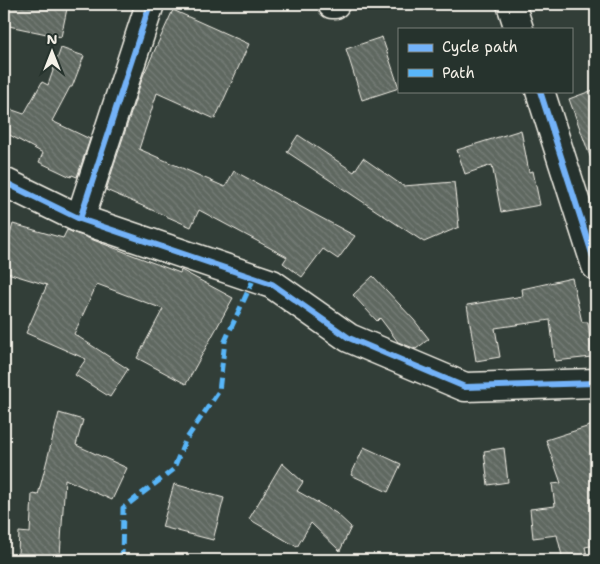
<svg xmlns="http://www.w3.org/2000/svg" width="600" height="564" font-family="'Shantell Sans',sans-serif">
<style>
.building{fill:url(#building-back-hatch);stroke:#f4f1e8}
.lines{fill:none;stroke-linecap:round;stroke-linejoin:round}
.minor-casing{stroke:#f4f1e8;stroke-width:31}
.minor{stroke:#26332d;stroke-width:28}
.quiet{stroke:#59b6f9;stroke-width:5;stroke-dasharray:10 5;stroke-linecap:butt}
.cycleway-casing{stroke:#26332d;stroke-width:9}
.cycleway{stroke:#73b2f8;stroke-width:6}
</style>
<defs>
<pattern id="building-back-hatch" width="6" height="6" patternUnits="userSpaceOnUse" patternTransform="scale(1.25)"><rect width="6" height="6" fill="#5f6861"/><path d="M-1 5l2 2M0 0l6 6M5-1l2 2" fill="none" stroke="#777e78"/></pattern>
</defs>
<rect width="100%" height="100%" fill="#323e38"/>
<filter id="ink" filterUnits="userSpaceOnUse"><feTurbulence type="fractalNoise" baseFrequency=".02" numOctaves="2"/><feDisplacementMap in="SourceGraphic" scale="10" xChannelSelector="R" yChannelSelector="G"/><feConvolveMatrix kernelMatrix="1 2 1 2 8 2 1 2 1" color-interpolation-filters="sRGB"/></filter>
<g filter="url(#ink)">
<!-- building -->
<g class="building">
<polygon points="4,4 68,4 61,37 4,25"/>
<polygon points="173,10 249,44 215,119 157,93 139,149 225,187 234,171 355,236 338,259 323,249 302,277 283,263 287,257 199,210 191,227 106,190 143,76"/>
<polygon points="382,37 399,88 362,100 346,49"/>
<polygon points="61,48 84,56 72,87 70,87 52,121 90,139 77,177 72,175 71,177 39,162 43,153 4,132 4,107 24,114 42,82 48,85"/>
<polygon points="596,89 596,167 594,167 569,99"/>
<polygon points="521,130 529,172 533,171 540,205 501,212 492,165 465,174 457,150"/>
<polygon points="298,135 354,172 363,158 403,186 454,182 459,227 424,242 287,152"/>
<polygon points="13,224 63,238 67,230 180,273 181,270 233,298 186,384 137,358 163,309 97,284 74,334 128,369 110,397 75,375 86,359 26,333 47,285 4,272 4,255"/>
<polygon points="373,276 414,320 429,339 416,349 398,342 380,318 377,321 353,295"/>
<polygon points="572,278 582,322 588,322 592,357 555,361 550,320 495,328 500,357 476,361 467,305 523,296 522,289"/>
<polygon points="59,413 83,420 76,445 127,468 112,500 65,479 60,556 18,554 19,532 30,533 32,494 38,495"/>
<polygon points="596,424 596,545 585,547 588,560 563,560 557,535 533,538 530,509 555,506 552,484 561,483 546,440"/>
<polygon points="364,447 401,464 388,492 351,475"/>
<polygon points="504,448 508,482 488,485 484,451"/>
<polygon points="282,463 303,482 297,491 336,513 351,527 340,551 311,523 297,547 249,519"/>
<polygon points="174,484 224,498 213,540 162,527"/>
</g>
<g class="lines">
<!-- minor casing -->
<g class="minor-casing">
<g id="minor">
<polyline points="332,4 335,4"/>
<polyline points="511,4 519,29"/>
<polyline points="540,91 596,266"/>
<polyline points="4,182 80,219 272,284 349,338 465,387 596,383"/>
<polyline points="80,219 150,4"/>
</g>
</g>
<!-- minor -->
<use href="#minor" class="minor"/>
<!-- quiet -->
<polyline class="quiet" points="122,560 123,508 173,470 185,441 219,391 225,341 254,278"/>
<!-- cycleway casing -->
<g class="cycleway-casing">
<g id="cycleway">
<polyline points="540,91 596,266"/>
<polyline points="4,182 80,219 272,284 349,338 465,387 596,383"/>
<polyline points="80,219 150,4"/>
</g>
</g>
<!-- cycleway -->
<use href="#cycleway" class="cycleway"/>
</g>
</g>
<!-- margin -->
<rect width="600" height="564" fill="none" stroke="#26332d" stroke-width="20"/>
<rect x="10" y="10" width="580" height="544" fill="none" stroke="#f4f1e8" stroke-width="2" filter="url(#ink)"/>
<!-- legend -->
<rect x="398" y="28" width="175" height="65" fill="#26332d" stroke="#787f78"/>
<rect x="408" y="44" width="25" height="8" fill="#73b2f8" stroke="#787f78"/>
<text x="442" y="52" font-size="15" fill="#f4f1e8">Cycle path</text>
<rect x="408" y="69" width="25" height="8" fill="#59b6f9" stroke="#787f78"/>
<text x="442" y="78" font-size="15" fill="#f4f1e8">Path</text>
<!-- north arrow -->
<g transform="translate(52 52)" stroke="#26332d" stroke-width="4" paint-order="stroke">
<path d="M0-4L9 19L0 12L-9 19Z" fill="#f4f1e8"/>
<text y="-8" font-size="14" font-weight="bold" text-anchor="middle" fill="#f4f1e8">N</text>
</g>
</svg>
